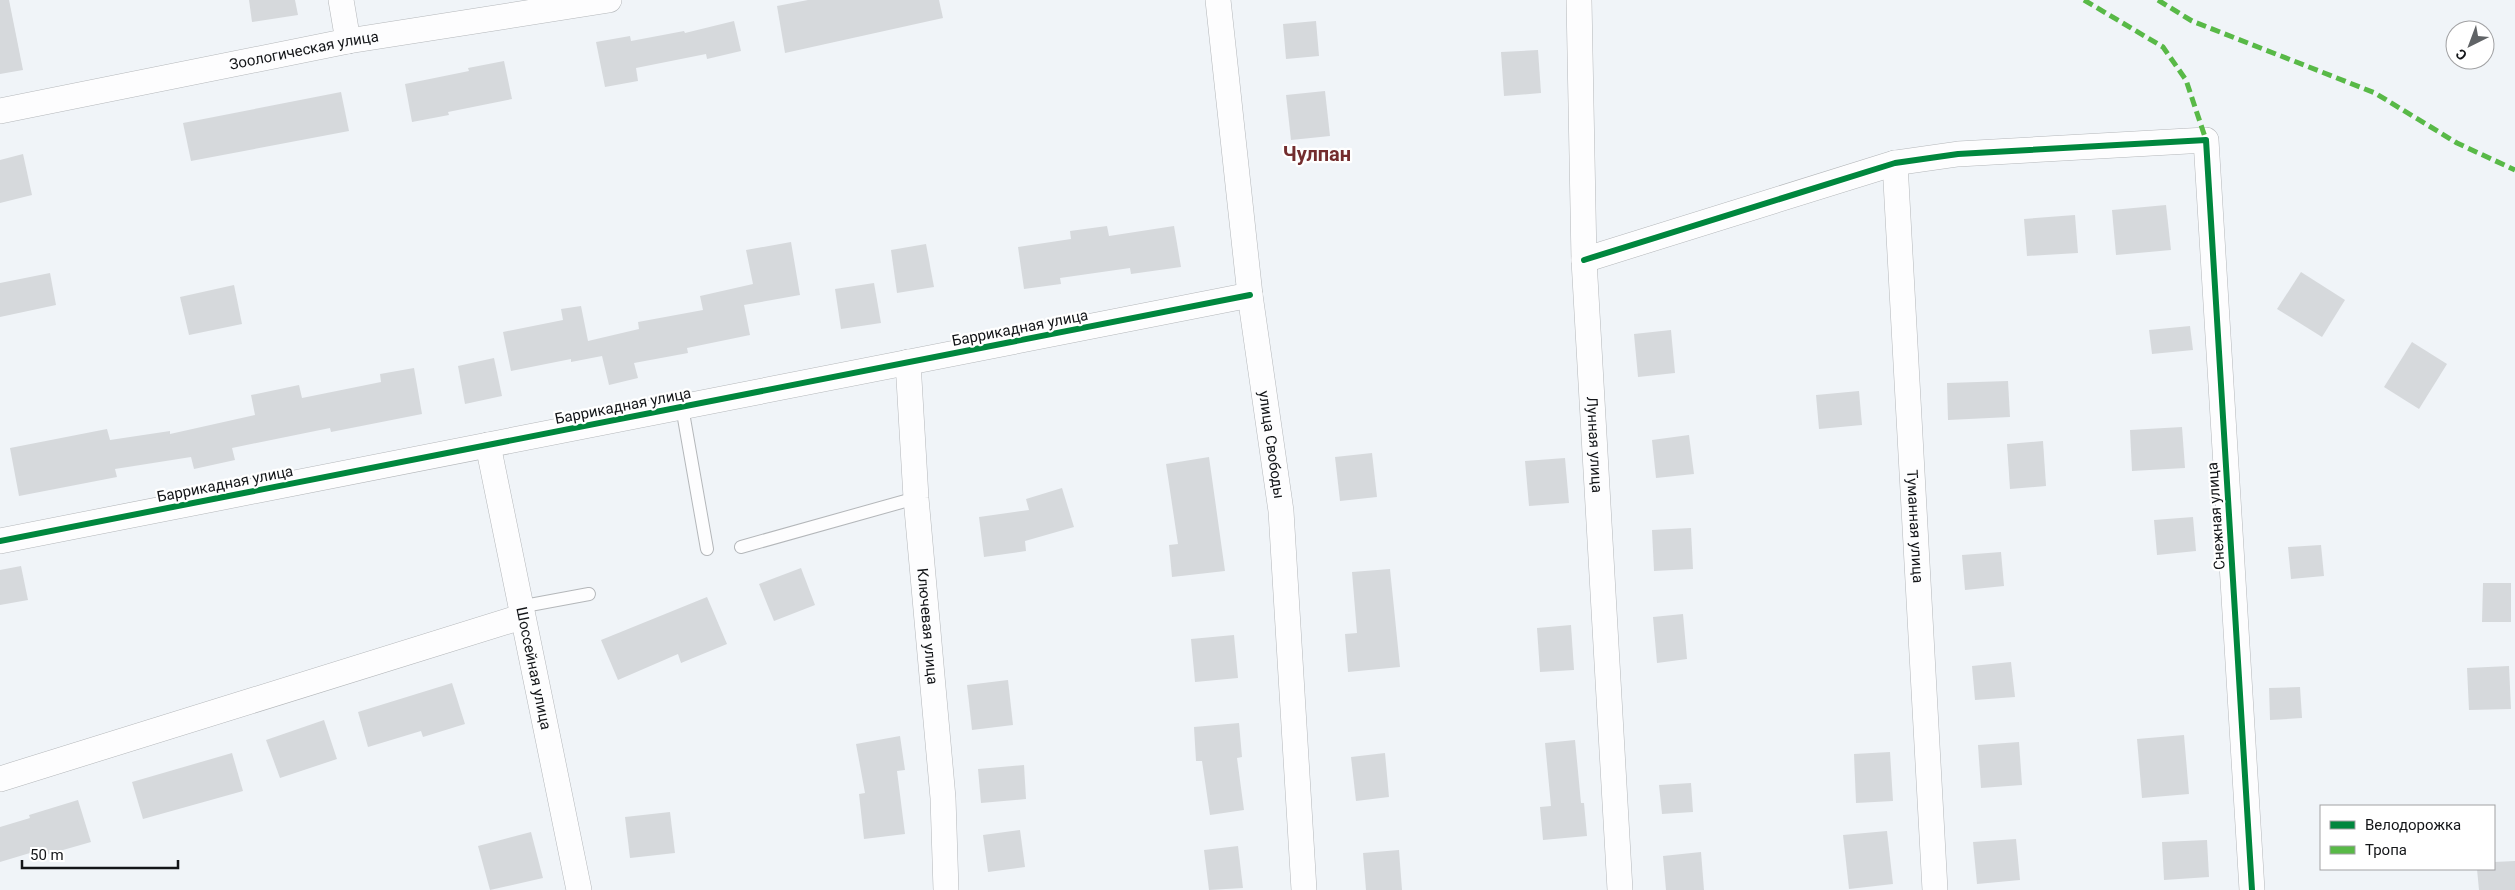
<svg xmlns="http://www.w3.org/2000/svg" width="2515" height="890" font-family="Roboto,sans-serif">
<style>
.building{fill:#d6d9dc}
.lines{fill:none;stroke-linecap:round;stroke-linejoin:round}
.service-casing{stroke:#b4b7ba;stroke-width:14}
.minor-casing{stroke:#b4b7ba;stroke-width:26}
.service{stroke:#fdfdfe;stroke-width:12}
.minor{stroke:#fdfdfe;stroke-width:25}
.quiet{stroke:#58b947;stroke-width:5;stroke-dasharray:10 5;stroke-linecap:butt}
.cycleway-casing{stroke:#fff;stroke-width:9}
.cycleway{stroke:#00873e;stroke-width:6}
.labels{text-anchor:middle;stroke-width:4.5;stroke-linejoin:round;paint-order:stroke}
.street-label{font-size:15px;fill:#131518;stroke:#fff}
.district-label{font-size:20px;font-weight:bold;fill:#732d2e;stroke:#fff}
</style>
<rect width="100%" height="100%" fill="#f0f4f8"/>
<!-- building -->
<g class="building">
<polygon points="0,0 9,0 23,70 0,74"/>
<polygon points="249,0 295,0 298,15 252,22"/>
<polygon points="808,0 939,0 943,18 785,53 777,6"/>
<polygon points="734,21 741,51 707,59 706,54 636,68 638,81 605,87 596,42 630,36 631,41 684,31 685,33"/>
<polygon points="1316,21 1319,56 1286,59 1283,24"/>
<polygon points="1538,50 1541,93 1504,96 1501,52"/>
<polygon points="504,61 512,99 448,112 449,115 412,122 405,84 469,71 468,68"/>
<polygon points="1325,91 1330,136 1291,140 1286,95"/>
<polygon points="341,92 349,131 191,161 183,123"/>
<polygon points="23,154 32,195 0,203 0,160"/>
<polygon points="2166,205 2171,250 2116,255 2112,210"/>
<polygon points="2075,215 2078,253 2027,256 2024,219"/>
<polygon points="1107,226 1109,236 1174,226 1181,267 1131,274 1130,268 1060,278 1061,284 1024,289 1018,247 1071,239 1070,231"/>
<polygon points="791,242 800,295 744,305 750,335 687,348 688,353 634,363 638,378 609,385 602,356 571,362 571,359 511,371 503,332 563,320 561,309 581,306 588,341 639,329 638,322 703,310 700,296 753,284 746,250"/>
<polygon points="926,244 934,287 897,293 891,250"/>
<polygon points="2301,272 2345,300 2322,337 2277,309"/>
<polygon points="50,273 56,305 0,317 0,283"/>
<polygon points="874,283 881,323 841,329 835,289"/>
<polygon points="234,285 242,324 189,335 180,297"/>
<polygon points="2190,326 2193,350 2152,354 2149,330"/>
<polygon points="1671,330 1675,373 1638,377 1634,334"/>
<polygon points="2412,342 2447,364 2419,409 2384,387"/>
<polygon points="494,358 502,396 465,404 458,366"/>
<polygon points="414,368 422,414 331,432 330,428 232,448 235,460 194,469 191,457 115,469 117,477 19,496 10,448 107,429 110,440 170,431 170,434 255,415 251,395 299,385 302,398 381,382 380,374"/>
<polygon points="2008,381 2010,417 1948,420 1947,383"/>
<polygon points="1859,391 1862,425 1819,429 1816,395"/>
<polygon points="2182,427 2185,468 2132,471 2130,430"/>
<polygon points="1689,435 1694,474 1656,478 1652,440"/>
<polygon points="2043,441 2046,486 2010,489 2007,444"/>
<polygon points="1372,453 1377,497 1340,501 1335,457"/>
<polygon points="1209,457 1225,571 1172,577 1169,545 1178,544 1166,464"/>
<polygon points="1565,458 1569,503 1529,506 1525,461"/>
<polygon points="1062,488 1074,527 1025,541 1026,551 984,557 979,517 1029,510 1026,499"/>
<polygon points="2193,517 2196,551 2157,555 2154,520"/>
<polygon points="1691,528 1693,569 1654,571 1652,530"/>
<polygon points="2321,545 2324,576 2291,579 2288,547"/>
<polygon points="2001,552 2004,586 1965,590 1962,555"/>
<polygon points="21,566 28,600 0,605 0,570"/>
<polygon points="801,568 815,605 774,621 759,584"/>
<polygon points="1390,569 1400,667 1348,672 1345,634 1357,633 1352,572"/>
<polygon points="2483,583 2511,583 2511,622 2482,622"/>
<polygon points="707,597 727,644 681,663 678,654 618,680 601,640"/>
<polygon points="1683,614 1687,659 1657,663 1653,617"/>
<polygon points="1571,625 1574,670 1540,672 1537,628"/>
<polygon points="1234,635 1238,678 1195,682 1191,639"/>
<polygon points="2011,662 2015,697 1975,700 1972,666"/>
<polygon points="2509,666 2511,709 2469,710 2467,668"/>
<polygon points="1008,680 1013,725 972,730 967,685"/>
<polygon points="452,683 465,724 423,737 421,731 368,747 358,712"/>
<polygon points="2300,687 2302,718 2270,720 2269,688"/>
<polygon points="324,720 337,759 280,778 266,740"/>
<polygon points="1239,723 1242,757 1237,758 1244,810 1210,815 1202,761 1196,761 1194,727"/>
<polygon points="2184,735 2189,794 2142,798 2137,739"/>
<polygon points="900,736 905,770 897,771 905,834 864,839 859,794 865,793 856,744"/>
<polygon points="1575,740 1581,803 1584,803 1587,836 1543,840 1540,807 1551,806 1545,743"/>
<polygon points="2019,742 2022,785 1981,788 1978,745"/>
<polygon points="1890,752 1893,801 1856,803 1854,754"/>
<polygon points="232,753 243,791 143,819 132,782"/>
<polygon points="1385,753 1389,797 1356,801 1351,757"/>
<polygon points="1024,765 1026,799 981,803 978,769"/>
<polygon points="1691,783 1693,812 1662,814 1659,785"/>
<polygon points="78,800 91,842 42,856 40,850 0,862 0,827 30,818 29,815"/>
<polygon points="670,812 675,853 630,858 625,817"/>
<polygon points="1020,830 1025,867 988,872 983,835"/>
<polygon points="1887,831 1893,884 1849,889 1843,835"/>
<polygon points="531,832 543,878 490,890 478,846"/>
<polygon points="2016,839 2020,880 1977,884 1973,842"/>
<polygon points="2207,840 2209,877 2164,880 2162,842"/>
<polygon points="1238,846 1243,888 1209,890 1204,850"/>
<polygon points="1399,850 1402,890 1366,890 1363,853"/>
<polygon points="1701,852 1704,890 1666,890 1663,856"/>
<polygon points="2515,861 2515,890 2479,890 2477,869 2494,869 2494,862"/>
</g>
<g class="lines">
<!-- service casing -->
<g class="service-casing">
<g id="service">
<polyline points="682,407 707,549"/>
<polyline points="741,547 916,498"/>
<polyline points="519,607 589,594"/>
</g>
</g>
<!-- minor casing -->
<g class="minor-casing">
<g id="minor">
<polyline points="341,0 348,41"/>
<path id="s1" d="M1218,0L1250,295L1281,511L1304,890"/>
<path id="s2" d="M1579,0L1584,260L1620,890"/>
<path id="s3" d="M0,111L348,41L609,0"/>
<path id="s4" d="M1895,163L1935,890"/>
<polyline points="1584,260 1895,163 1958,154 2206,140 2252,890"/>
<path id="s5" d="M908,362L916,498L943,798L946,890"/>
<path id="s6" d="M488,445L579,890"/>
<polyline points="0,541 1250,295"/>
<polyline points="0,779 521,617"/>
</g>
</g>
<!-- service -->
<use href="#service" class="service"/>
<!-- minor -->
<use href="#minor" class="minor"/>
<!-- quiet -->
<g class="quiet">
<polyline points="2084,0 2163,47 2186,80 2206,140"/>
<polyline points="2158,0 2192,21 2375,93 2457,143 2515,170"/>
</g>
<!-- cycleway casing -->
<g class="cycleway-casing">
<g id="cycleway">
<polyline points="1584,260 1895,163 1958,154 2206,140 2252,890"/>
<polyline points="0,541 1250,295"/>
</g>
</g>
<!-- cycleway -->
<use href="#cycleway" class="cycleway"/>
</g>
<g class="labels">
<!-- street labels -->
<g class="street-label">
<text dy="5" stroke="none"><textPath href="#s3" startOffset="310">Зоологическая улица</textPath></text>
<text transform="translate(1020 328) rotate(-11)" y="5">Баррикадная улица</text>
<text transform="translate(623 406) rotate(-11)" y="5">Баррикадная улица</text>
<text dy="5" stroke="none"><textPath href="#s1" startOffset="448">улица Свободы</textPath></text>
<text dy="5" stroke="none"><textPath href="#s2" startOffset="445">Лунная улица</textPath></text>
<text transform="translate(225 484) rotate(-11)" y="5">Баррикадная улица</text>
<text transform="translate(2216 516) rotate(-94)" y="5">Снежная улица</text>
<text dy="5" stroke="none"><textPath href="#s4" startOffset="364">Туманная улица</textPath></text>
<text dy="5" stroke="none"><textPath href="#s5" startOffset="265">Ключевая улица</textPath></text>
<text dy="5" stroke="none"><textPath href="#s6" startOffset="228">Шоссейная улица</textPath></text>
</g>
<!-- district labels -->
<g class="district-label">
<text x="1317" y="161">Чулпан</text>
</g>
</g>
<!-- legend -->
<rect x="2320" y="805" width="175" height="65" fill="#ffffff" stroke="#a1a1a3"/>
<rect x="2330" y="821" width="25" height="8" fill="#00873e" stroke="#a1a1a3"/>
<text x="2365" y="830" font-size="15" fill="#131518">Велодорожка</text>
<rect x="2330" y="846" width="25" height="8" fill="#58b947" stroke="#a1a1a3"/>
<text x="2365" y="855" font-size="15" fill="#131518">Тропа</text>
<!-- north arrow -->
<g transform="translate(2470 45) rotate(222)"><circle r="24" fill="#ffffff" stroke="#a1a1a3"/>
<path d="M0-4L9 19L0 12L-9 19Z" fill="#606366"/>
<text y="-8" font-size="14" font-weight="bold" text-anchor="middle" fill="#131518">С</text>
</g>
<!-- scale -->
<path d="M22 860v8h156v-8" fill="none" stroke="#131518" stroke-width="2.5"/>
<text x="30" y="860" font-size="15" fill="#131518" stroke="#ffffff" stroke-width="4" paint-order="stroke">50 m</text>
</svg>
